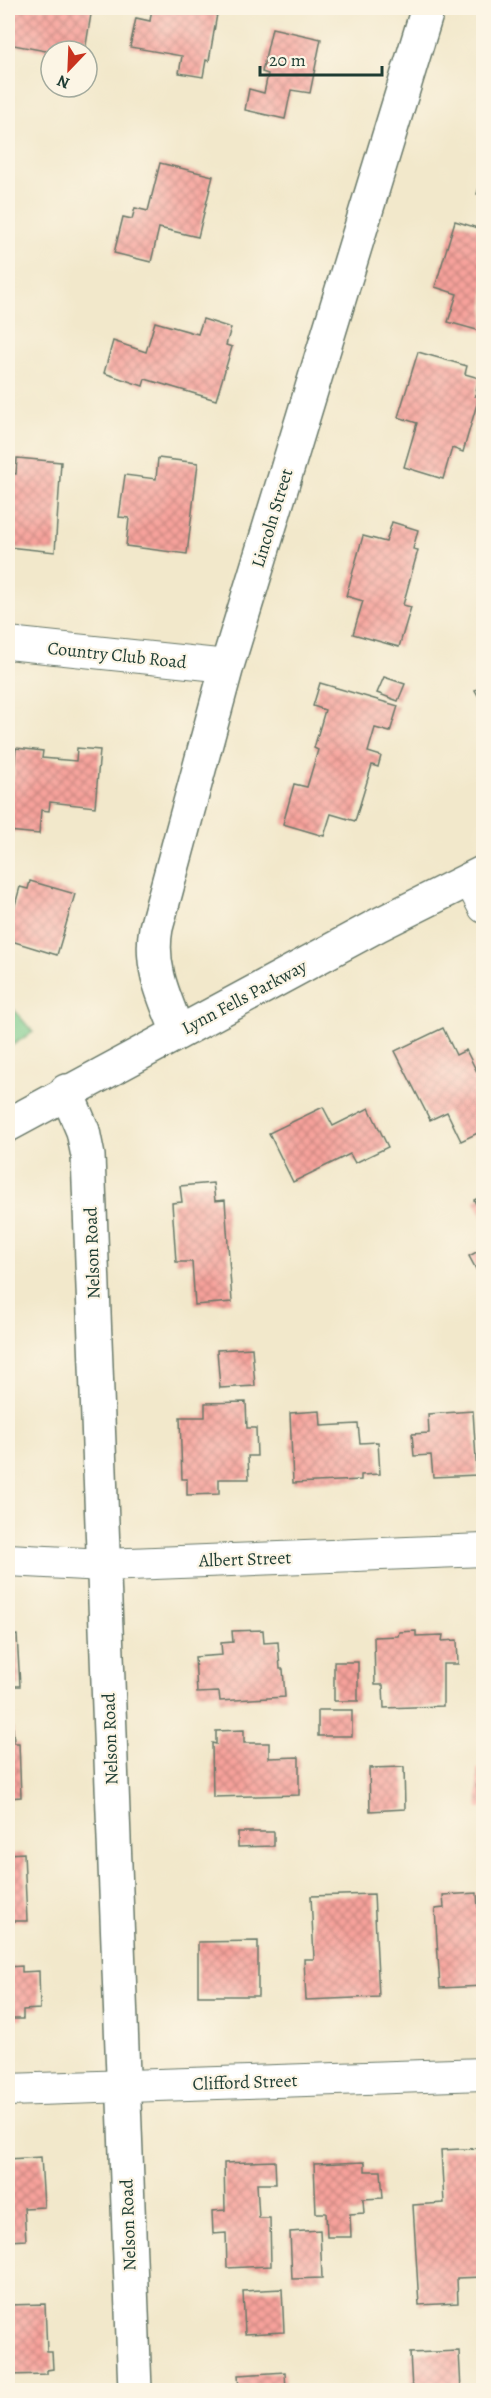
<svg xmlns="http://www.w3.org/2000/svg" width="491" height="2398" font-family="Alegreya,serif">
<style>
.park{fill:#7acb8c;stroke:#4c8460;stroke-width:1.5}
.building{fill:url(#building-cross-hatch)}
.lines{fill:none;stroke-linecap:round;stroke-linejoin:round}
.minor-casing{stroke:#697969;stroke-width:34}
.tertiary-casing{stroke:#697969;stroke-width:36}
.primary-casing{stroke:#697969;stroke-width:36}
.minor{stroke:#fff;stroke-width:32}
.tertiary{stroke:#fff;stroke-width:33}
.primary{stroke:#fff;stroke-width:33}
.labels{text-anchor:middle;stroke-width:4.5;stroke-linejoin:round;paint-order:stroke}
.street-label{font-size:18px;fill:#1f3d34;stroke:#fcf5e5}
</style>
<defs>
<pattern id="building-cross-hatch" width="8" height="8" patternUnits="userSpaceOnUse" patternTransform="scale(1.5)"><rect width="8" height="8" fill="#f7a29b"/><path d="M0 0l8 8M0 8l8-8" fill="none" stroke="#c7857f"/></pattern>
</defs>
<rect width="100%" height="100%" fill="#fcf5e5"/>
<filter id="ink" filterUnits="userSpaceOnUse"><feTurbulence type="fractalNoise" baseFrequency=".0167" numOctaves="2"/><feDisplacementMap in="SourceGraphic" scale="12" xChannelSelector="R" yChannelSelector="G"/><feConvolveMatrix kernelMatrix="1 2 1 2 8 2 1 2 1" color-interpolation-filters="sRGB"/></filter>
<filter id="wash" filterUnits="userSpaceOnUse"><feTurbulence type="fractalNoise" baseFrequency=".008" numOctaves="4" result="noise"/><feDisplacementMap in="SourceGraphic" scale="24" xChannelSelector="R" yChannelSelector="G"/><feGaussianBlur stdDeviation="1.35" result="paint"/><feColorMatrix in="noise" values="0 0 0 0 0 0 0 0 0 0 0 0 0 0 0 0 0 1.4 0 .05"/><feComposite in="paint" operator="in"/></filter>
<g filter="url(#wash)">
<rect width="100%" height="100%" fill="#f2e8cb"/>
<!-- park -->
<polygon class="park" points="8,1003 33,1032 8,1048"/>
<g id="blocks">
<!-- building -->
<g class="building">
<polygon points="8,8 92,8 85,51 51,52 8,44"/>
<polygon points="152,8 180,8 217,14 209,61 206,60 203,77 179,73 182,56 130,47 136,18 150,21"/>
<polygon points="272,28 321,39 310,93 291,90 285,119 245,110 249,89 264,93 268,74 262,72"/>
<polygon points="160,163 213,176 198,237 159,228 151,262 114,253 123,217 132,219 135,208 148,211"/>
<polygon points="483,174 484,174 484,196 477,194"/>
<polygon points="455,221 484,230 484,332 448,322 457,294 435,287"/>
<polygon points="203,319 231,328 226,345 232,347 216,400 145,379 143,386 104,373 113,341 146,352 155,322 198,334"/>
<polygon points="418,352 467,366 465,374 479,378 475,396 479,397 463,452 452,448 443,479 404,467 417,423 398,417"/>
<polygon points="17,458 61,462 55,552 8,547 8,473 16,474"/>
<polygon points="158,458 198,463 187,554 126,546 129,518 119,517 125,475 156,479"/>
<polygon points="392,522 418,530 413,549 418,550 403,605 411,607 399,647 353,634 363,601 346,596 363,536 386,542"/>
<polygon points="384,677 405,684 398,701 377,693"/>
<polygon points="320,683 398,706 390,732 375,728 368,752 381,756 378,767 372,765 355,821 331,814 324,836 283,824 294,784 307,787 318,750 314,748 325,710 313,706"/>
<polygon points="484,685 484,706 475,690"/>
<polygon points="16,748 43,751 42,758 76,761 77,748 100,750 95,807 50,802 49,811 41,810 39,834 8,831 11,808 8,807 8,781 13,781"/>
<polygon points="30,881 75,894 57,955 8,940 8,930 20,887 28,889"/>
<polygon points="443,1028 456,1055 466,1050 484,1086 484,1130 461,1141 447,1112 430,1120 395,1051"/>
<polygon points="323,1107 333,1126 369,1108 388,1147 355,1163 350,1154 293,1182 269,1133"/>
<polygon points="213,1183 215,1201 225,1200 232,1302 195,1305 192,1262 176,1262 172,1203 182,1202 180,1186"/>
<polygon points="484,1195 484,1219 474,1200"/>
<polygon points="484,1248 484,1284 469,1256"/>
<polygon points="252,1348 255,1386 220,1388 217,1350"/>
<polygon points="246,1402 247,1428 256,1428 257,1456 248,1456 249,1479 219,1479 219,1494 187,1495 187,1479 182,1479 180,1417 205,1417 205,1403"/>
<polygon points="320,1411 321,1426 358,1424 360,1443 378,1442 380,1474 361,1475 361,1480 293,1483 290,1413"/>
<polygon points="473,1411 477,1475 433,1477 431,1455 414,1456 412,1434 429,1433 428,1414"/>
<polygon points="263,1630 264,1643 278,1642 280,1669 283,1669 285,1697 220,1701 219,1692 197,1693 195,1657 222,1655 221,1643 233,1642 232,1631"/>
<polygon points="416,1631 416,1636 443,1635 442,1641 457,1640 458,1664 443,1664 443,1706 384,1708 383,1685 375,1685 374,1637 398,1636 399,1632"/>
<polygon points="17,1635 20,1686 8,1686 8,1636"/>
<rect x="334" y="1662" width="24" height="39"/>
<rect x="318" y="1710" width="34" height="26"/>
<polygon points="8,1728 13,1728 14,1743 19,1743 21,1797 8,1798"/>
<polygon points="244,1730 244,1743 269,1743 269,1758 299,1757 299,1795 213,1797 212,1743 216,1744 216,1731"/>
<polygon points="404,1767 405,1809 370,1811 369,1768"/>
<polygon points="477,1769 484,1769 484,1808 478,1808"/>
<polygon points="238,1832 274,1832 274,1846 238,1847"/>
<polygon points="24,1853 27,1921 8,1921 8,1854"/>
<polygon points="477,1893 478,1907 484,1907 484,1986 440,1988 435,1909 444,1908 443,1895"/>
<polygon points="374,1894 379,1997 306,2000 304,1959 314,1959 311,1896"/>
<polygon points="258,1941 258,1996 198,1996 198,1942"/>
<polygon points="22,1966 22,1972 39,1971 40,2009 23,2010 23,2019 8,2019 8,1967"/>
<polygon points="484,2148 484,2277 457,2278 458,2303 419,2305 413,2205 444,2203 441,2150"/>
<polygon points="41,2157 44,2207 24,2208 26,2240 8,2241 8,2159"/>
<polygon points="275,2161 276,2184 257,2184 259,2218 270,2218 271,2266 227,2268 226,2233 213,2234 212,2211 225,2210 224,2163"/>
<polygon points="365,2162 365,2171 381,2171 383,2198 363,2199 364,2213 350,2214 351,2237 327,2237 326,2213 316,2213 314,2164"/>
<polygon points="320,2230 322,2278 292,2279 290,2232"/>
<polygon points="282,2289 284,2332 245,2334 243,2291"/>
<polygon points="45,2304 47,2352 52,2352 53,2369 47,2370 47,2374 8,2375 8,2305"/>
<polygon points="459,2351 461,2390 412,2390 410,2353"/>
<polygon points="285,2372 286,2390 239,2390 238,2375"/>
</g>
</g>
</g>
<g filter="url(#ink)">
<use href="#blocks" fill-opacity="0" stroke="#697969" stroke-width="1.5"/>
<g class="lines">
<!-- minor casing -->
<g class="minor-casing">
<g id="minor">
<polyline points="8,643 227,666"/>
<polyline points="470,880 484,907"/>
<polyline points="8,1560 104,1565 484,1550"/>
<polyline points="8,2090 484,2074"/>
</g>
</g>
<!-- tertiary casing -->
<g class="tertiary-casing">
<g id="tertiary">
<path d="M178,1032C164,997 149,966 156,928L227,666L428,8"/>
<polyline points="66,1091 83,1131 88,1156 135,2390"/>
</g>
</g>
<!-- primary casing -->
<g class="primary-casing">
<polyline id="primary" points="8,1125 378,925 484,872"/>
</g>
<!-- minor -->
<use href="#minor" class="minor"/>
<!-- tertiary -->
<use href="#tertiary" class="tertiary"/>
<!-- primary -->
<use href="#primary" class="primary"/>
</g>
</g>
<g class="labels">
<!-- street labels -->
<g class="street-label">
<text transform="translate(272 518) rotate(-73)" y="6">Lincoln Street</text>
<text transform="translate(117 655) rotate(6)" y="6">Country Club Road</text>
<text transform="translate(244 997) rotate(-28)" y="6">Lynn Fells Parkway</text>
<text transform="translate(92 1253) rotate(-92)" y="6">Nelson Road</text>
<text transform="translate(245 1559) rotate(-2)" y="6">Albert Street</text>
<text transform="translate(110 1739) rotate(-92)" y="6">Nelson Road</text>
<text transform="translate(245 2082) rotate(-2)" y="6">Clifford Street</text>
<text transform="translate(128 2225) rotate(-92)" y="6">Nelson Road</text>
</g>
</g>
<!-- margin -->
<rect width="491" height="2398" fill="none" stroke="#fcf5e5" stroke-width="30"/>
<!-- north arrow -->
<g transform="translate(69 69) rotate(203)"><circle r="28" fill="#fcf5e5" stroke="#a4ab9e" stroke-width="1.5"/>
<path d="M0-4.5L10 22L0 15L-10 22Z" fill="#c8321e"/>
<text y="-9" font-size="16" font-weight="bold" text-anchor="middle" fill="#1f3d34">N</text>
</g>
<!-- scale -->
<path d="M260 66v9h122v-9" fill="none" stroke="#1f3d34" stroke-width="3"/>
<text x="269" y="66" font-size="18" fill="#1f3d34" stroke="#fcf5e5" stroke-width="4.5" paint-order="stroke">20 m</text>
</svg>
